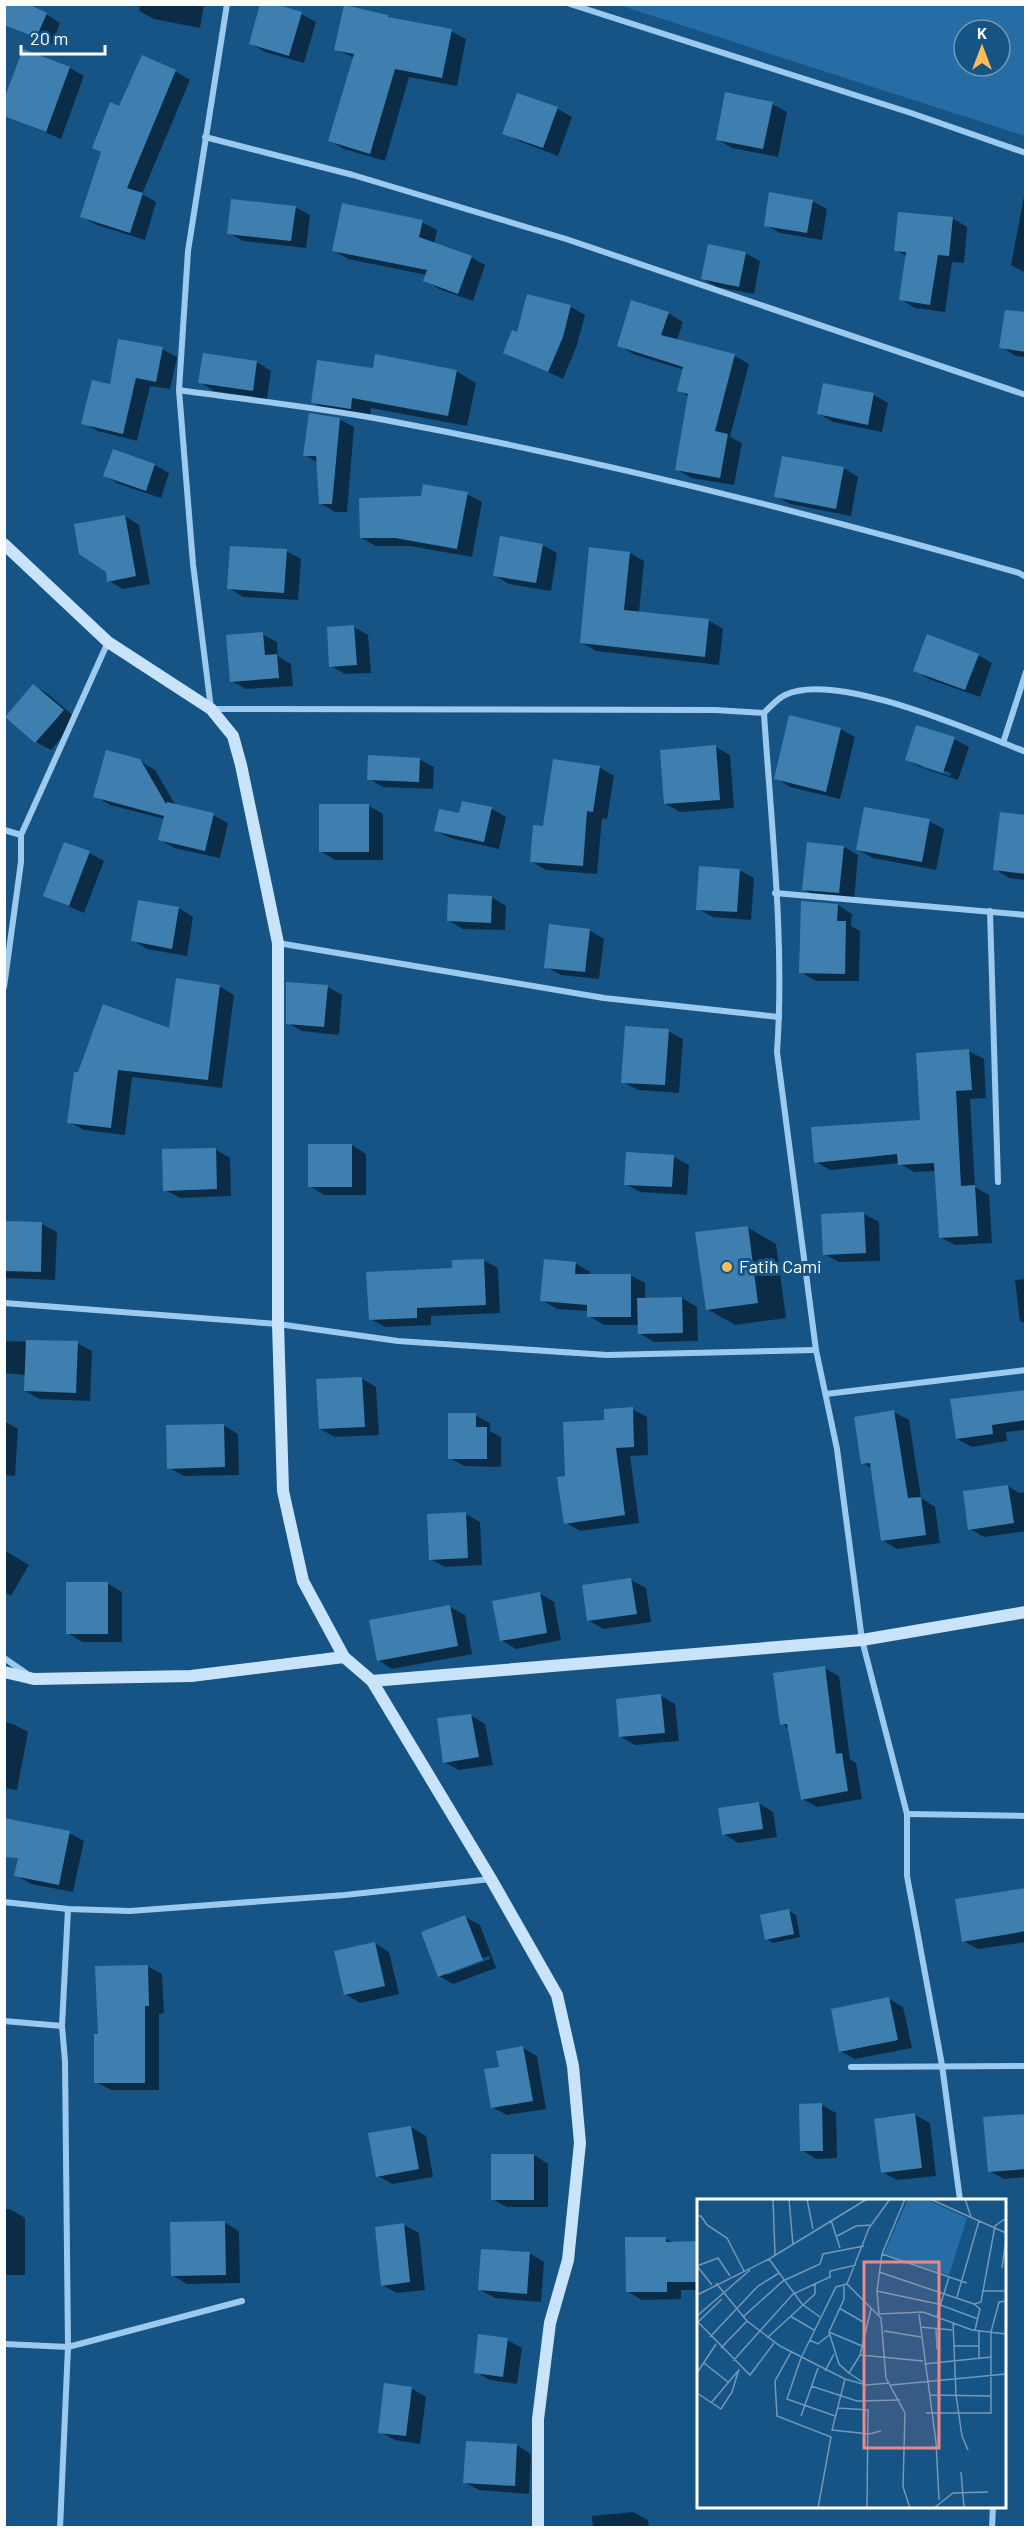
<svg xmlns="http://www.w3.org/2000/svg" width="1030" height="2532" font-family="Barlow,sans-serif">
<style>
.green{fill:#256da4;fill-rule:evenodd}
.shadow{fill:#0007;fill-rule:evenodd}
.building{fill:#3e7fb0}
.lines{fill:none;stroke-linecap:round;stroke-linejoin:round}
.street{stroke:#9ccaee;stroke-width:6}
.secondary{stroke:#c9e4fa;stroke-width:12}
.poi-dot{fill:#ffbb58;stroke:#165486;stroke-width:2}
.labels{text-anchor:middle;stroke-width:6;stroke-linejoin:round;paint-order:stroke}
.poi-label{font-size:18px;fill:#fff;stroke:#165486;text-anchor:start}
.inset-road{fill:none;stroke:#7398b6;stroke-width:1.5}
.view{fill:#e88989;fill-opacity:0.15;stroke:#e88989;stroke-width:3}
.inset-edge{fill:none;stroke:#fff;stroke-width:3}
</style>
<rect width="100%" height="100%" fill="#165486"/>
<!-- green -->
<path class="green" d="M619,5H1025V136ZM964,30H1000V66H964Z"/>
<!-- shadow -->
<g class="shadow">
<polygon points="140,4 204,4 200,28 154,19 139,11"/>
<polygon points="46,14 60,23 51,45 4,25"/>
<polygon points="301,14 316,22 304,63 265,52 250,43"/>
<polygon points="388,16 394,20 451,31 466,39 457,86 409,77 385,161 344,149 330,141 354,58 336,49"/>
<polygon points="24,51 70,68 84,76 61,139 4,115"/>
<polygon points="175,71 190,80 142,194 156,202 145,240 97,225 82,217 102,153 94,148 120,108"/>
<polygon points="518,95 558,109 572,117 558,156 519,141 504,133"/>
<polygon points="772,104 787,112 778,157 732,148 717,139"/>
<polygon points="1024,196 1026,196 1026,273 1011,265"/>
<polygon points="812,201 827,209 822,240 780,233 766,225"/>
<polygon points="295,207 310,215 306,248 243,241 229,233"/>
<polygon points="952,218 967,227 964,263 952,262 945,312 915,308 900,299 906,256 896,250"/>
<polygon points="422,222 437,230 434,244 471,257 485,265 473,301 439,289 425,280 427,275 348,259 333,250"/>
<polygon points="745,253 760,261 754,294 717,287 703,279"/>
<polygon points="529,295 571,307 585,315 577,345 563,379 504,352 518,334"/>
<polygon points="668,313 683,322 677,340 735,356 749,364 730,437 742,443 734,485 691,478 676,469 689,397 679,390 684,370 633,354 619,345"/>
<polygon points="1026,314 1026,357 1016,356 1001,347"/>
<polygon points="162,349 177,357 170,389 150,386 137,441 98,431 83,423 111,386"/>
<polygon points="204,354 257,362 271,371 267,399 214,391 200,382"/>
<polygon points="456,371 476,383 467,426 371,408 370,419 332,413 312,402"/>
<polygon points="874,395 888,403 882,432 833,422 818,413"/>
<polygon points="339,419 354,427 347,512 335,512 320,503 318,463 305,455"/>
<polygon points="155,465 169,473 161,498 119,484 105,476"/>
<polygon points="844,468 858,477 851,516 790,504 776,496"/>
<polygon points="467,494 482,502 472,557 410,546 376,546 361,538 422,498"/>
<polygon points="125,516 139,525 150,584 123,589 109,581"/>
<polygon points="542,545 557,553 551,591 509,584 494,575"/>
<polygon points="590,549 630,553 644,561 639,613 708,620 723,629 719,665 596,651 582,643"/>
<polygon points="286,551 301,559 298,600 243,597 229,588"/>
<polygon points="354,627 368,635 371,673 345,674 331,666"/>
<polygon points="262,634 277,642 278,656 291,664 293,686 246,689 231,681"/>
<polygon points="978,655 992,663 980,697 929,679 915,670"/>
<polygon points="33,686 48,694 77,719 51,750 36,742 7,717"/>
<path d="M917,727L954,739L969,747L958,780L922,768L907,760ZM921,764L951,773L950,776L921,767Z"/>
<polygon points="841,729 855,737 840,799 790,787 776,778"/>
<polygon points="716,747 730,755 734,808 680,812 666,804"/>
<polygon points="419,759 434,767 433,789 383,787 369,779"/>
<polygon points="140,761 155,770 176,806 213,815 228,823 220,858 174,848 159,839 164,819 110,805 95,796"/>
<polygon points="599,767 614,776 607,819 602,818 597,874 546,870 531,861 544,827"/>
<polygon points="369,806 383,814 383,860 335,860 320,851"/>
<polygon points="492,809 506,817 499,849 450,838 435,830 460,815"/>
<polygon points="1026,817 1026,880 1009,878 995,869"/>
<polygon points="929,821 944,829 936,870 873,858 858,850"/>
<polygon points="844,847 858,855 854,901 818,898 804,889"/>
<polygon points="89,853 104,861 84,913 45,896"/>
<polygon points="739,870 754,878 751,920 713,917 698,909"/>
<polygon points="491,897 506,906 505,930 463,929 449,921"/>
<polygon points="139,902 179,908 193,917 187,956 147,949 132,940"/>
<polygon points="838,905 852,914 851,926 860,931 859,981 816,981 801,972"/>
<polygon points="589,930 604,939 599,979 561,975 546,967"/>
<polygon points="219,986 234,995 222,1088 132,1077 125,1135 84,1130 69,1122 79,1074 170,1030"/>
<polygon points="328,987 342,995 339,1035 302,1031 288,1023"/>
<polygon points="668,1031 683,1039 679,1093 638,1090 623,1082"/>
<polygon points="969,1051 984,1059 986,1098 970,1099 975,1187 989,1195 992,1243 955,1245 940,1237 936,1171 914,1172 899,1163 830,1170 816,1162 921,1121 917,1054"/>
<polygon points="352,1145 366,1154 366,1195 324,1195 310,1186"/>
<polygon points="215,1149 230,1158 231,1196 180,1198 165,1190"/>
<polygon points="627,1154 674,1157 689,1165 687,1195 640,1192 625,1184"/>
<polygon points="864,1214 879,1222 880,1261 839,1262 824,1254"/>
<polygon points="4,1222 42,1224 57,1232 55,1280 4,1278"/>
<polygon points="747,1227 776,1244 786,1318 735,1325 707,1309"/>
<polygon points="483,1260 498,1268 500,1313 431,1316 431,1325 385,1327 370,1319 454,1269"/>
<polygon points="575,1263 590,1272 590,1275 630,1275 645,1283 645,1299 682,1298 697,1307 698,1341 654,1342 639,1333 639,1325 604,1325 589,1316 589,1311 557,1309 542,1300"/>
<polygon points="1026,1279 1026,1324 1020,1321 1015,1280"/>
<polygon points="4,1341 77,1343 92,1351 90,1401 40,1399 25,1391 26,1375 4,1373"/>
<polygon points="361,1378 376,1387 379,1435 335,1437 320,1429"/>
<polygon points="1026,1391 1026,1430 1006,1432 1007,1441 972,1447 957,1439"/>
<polygon points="632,1409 647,1417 648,1455 630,1456 639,1523 580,1531 566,1523 567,1477 606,1421"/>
<polygon points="894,1412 909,1420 921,1498 935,1507 940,1543 897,1549 882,1540 873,1469 863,1463"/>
<polygon points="475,1415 490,1423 490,1431 501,1437 501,1467 464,1466 450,1458"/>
<polygon points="4,1421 18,1429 15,1476 4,1475"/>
<polygon points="223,1425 238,1434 239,1475 184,1476 169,1468"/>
<polygon points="1008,1486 1019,1493 1026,1492 1026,1531 984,1537 970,1529 965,1492"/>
<polygon points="466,1514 480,1522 482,1565 445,1567 430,1559"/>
<polygon points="4,1550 29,1565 11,1596 4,1592"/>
<polygon points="631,1580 646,1588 651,1622 603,1629 588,1620"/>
<polygon points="107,1583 122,1592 122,1642 82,1642 68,1633"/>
<polygon points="539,1593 554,1602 561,1640 516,1649 501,1640"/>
<polygon points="450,1607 465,1615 472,1654 392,1669 378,1660"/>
<polygon points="824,1668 839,1676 850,1759 856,1763 862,1799 817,1807 802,1799 790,1729 782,1724"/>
<polygon points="661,1696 675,1704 679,1741 635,1745 621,1737"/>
<polygon points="470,1715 485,1724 493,1765 459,1770 444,1762"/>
<polygon points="4,1722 13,1724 28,1732 17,1790 4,1788"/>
<polygon points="759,1803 773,1812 777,1837 738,1843 724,1834"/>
<polygon points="69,1833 84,1841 73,1892 31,1884 16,1875"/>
<polygon points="1026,1889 1026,1942 978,1949 963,1941"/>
<polygon points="789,1911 796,1915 800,1937 773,1943 766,1939"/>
<path d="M465,1917L480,1925L496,1968L453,1984L439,1976ZM489,1956L490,1959L447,1975V1972Z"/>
<polygon points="375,1943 389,1952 399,1994 360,2003 345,1994"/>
<polygon points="147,1966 162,1974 164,2013 159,2014 159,2090 111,2090 96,2082 99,2036"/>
<polygon points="889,1999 903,2007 912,2048 855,2059 840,2051"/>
<polygon points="523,2048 537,2056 546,2109 507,2115 492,2107 501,2068"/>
<polygon points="822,2105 836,2113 837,2158 816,2159 802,2150"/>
<polygon points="915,2115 930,2123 936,2176 897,2180 882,2172"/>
<polygon points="1026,2115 1026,2177 1004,2179 989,2171"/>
<polygon points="411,2127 426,2136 433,2177 392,2184 378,2176"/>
<polygon points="534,2155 548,2164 548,2207 507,2207 492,2199"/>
<polygon points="4,2209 10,2209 25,2218 25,2275 4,2275"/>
<polygon points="224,2222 239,2231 240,2283 187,2284 172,2275"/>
<polygon points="404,2225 419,2233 425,2290 397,2293 382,2285"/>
<polygon points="666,2239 674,2243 698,2242 698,2290 681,2290 681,2299 642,2300 627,2291"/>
<polygon points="529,2253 544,2262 541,2302 495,2298 480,2290"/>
<polygon points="507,2340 522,2348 517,2384 490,2380 476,2372"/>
<polygon points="411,2388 426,2397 420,2444 395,2440 380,2432"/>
<polygon points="517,2445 531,2454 529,2494 479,2490 464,2482"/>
<polygon points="633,2512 648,2520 649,2528 593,2528 592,2516"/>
</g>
<!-- building -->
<g class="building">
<polygon points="4,4 28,4 47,13 36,38 4,25"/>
<polygon points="260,4 275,4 302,12 289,56 249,44"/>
<polygon points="344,5 388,15 388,17 452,29 442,78 395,69 370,154 328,141 354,54 334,50"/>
<polygon points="23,49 70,67 46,132 4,116 4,99"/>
<polygon points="142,55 176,70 127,188 143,193 130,233 80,217 101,152 92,148 110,102 119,106"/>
<polygon points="725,92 773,102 763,149 716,140"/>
<polygon points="517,93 558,107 543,148 502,134"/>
<polygon points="769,192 813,200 807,233 764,226"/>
<polygon points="231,199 296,206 291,241 227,234"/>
<polygon points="342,203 423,220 419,237 472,256 458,294 423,281 427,270 332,251"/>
<polygon points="898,212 953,217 949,256 938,255 930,305 899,300 906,252 894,251"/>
<polygon points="708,244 746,252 739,287 701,279"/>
<polygon points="527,294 571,305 563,337 548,372 503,353 512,330 517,332"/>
<polygon points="631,300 669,312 661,335 735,354 715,431 728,434 720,478 675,470 688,394 677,391 683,367 617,346"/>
<polygon points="1005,310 1026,312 1026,352 999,348"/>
<polygon points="118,339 163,347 156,382 136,378 123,434 81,424 92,380 110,384"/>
<polygon points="203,353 257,361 253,391 198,383"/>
<polygon points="375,354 457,370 448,416 352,398 351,409 311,403 317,360 373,368"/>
<polygon points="823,383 874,393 868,425 817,414"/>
<polygon points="309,413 340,418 332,504 319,504 316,456 303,456"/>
<polygon points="113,449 155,464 146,491 103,476"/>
<polygon points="782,456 844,467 836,509 774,497"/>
<polygon points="423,484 468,492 457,549 395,538 360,538 359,498 421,496"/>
<polygon points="125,515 136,576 107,582 106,572 79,554 74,524"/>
<polygon points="500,536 543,544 536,583 493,576"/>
<polygon points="230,546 287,549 284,593 227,589"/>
<polygon points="589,547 630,552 624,610 709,619 705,657 580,643"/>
<polygon points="354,625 357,665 329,667 327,627"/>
<polygon points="263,632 265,655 277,654 279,678 230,682 226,635"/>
<polygon points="927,634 979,654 965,690 913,671"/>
<polygon points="33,684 64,710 35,743 5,717"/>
<polygon points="789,715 841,728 826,792 774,779"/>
<polygon points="916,725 955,737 943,773 905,760"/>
<polygon points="716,745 720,800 664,804 660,750"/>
<polygon points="106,750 140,759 166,804 167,802 214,813 205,851 158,840 164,816 93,797"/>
<polygon points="368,755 420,758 419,782 367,780"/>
<polygon points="553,759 600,766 593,812 587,811 583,866 530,862 533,825 543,826"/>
<polygon points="462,801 492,807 484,842 434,831 439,809 459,813"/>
<rect x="319" y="804" width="50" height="48"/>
<polygon points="864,807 930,819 922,862 856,850"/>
<polygon points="1000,812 1026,815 1026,874 993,870"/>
<polygon points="64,842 90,851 69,906 43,896"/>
<polygon points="807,842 844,846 839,893 802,890"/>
<polygon points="699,866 740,869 737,912 696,910"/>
<polygon points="448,894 492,896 491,923 447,921"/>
<polygon points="138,900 179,907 172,949 131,941"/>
<polygon points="801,901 838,904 837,921 846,921 845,974 799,973"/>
<polygon points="549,924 590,929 585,972 544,968"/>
<polygon points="176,978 220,985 208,1080 118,1070 111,1128 67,1123 74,1072 78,1072 103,1004 169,1028"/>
<polygon points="286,982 328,985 324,1027 286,1024"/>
<polygon points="625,1026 669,1029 665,1085 621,1083"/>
<polygon points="969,1049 972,1090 956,1091 961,1186 975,1185 978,1236 939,1238 934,1163 898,1165 897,1154 814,1163 811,1127 920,1120 916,1053"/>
<rect x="308" y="1144" width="44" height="43"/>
<polygon points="216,1148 217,1189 163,1191 162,1149"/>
<polygon points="626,1152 674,1155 672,1187 624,1185"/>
<polygon points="864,1212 866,1253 823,1255 821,1214"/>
<polygon points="4,1221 42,1222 41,1272 4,1271"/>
<polygon points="748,1226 758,1303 706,1310 695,1232"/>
<polygon points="484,1259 486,1305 417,1308 417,1318 369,1320 366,1272 452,1268 452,1260"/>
<polygon points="544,1259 576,1262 575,1274 631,1274 631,1317 587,1317 587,1305 540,1301"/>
<polygon points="682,1297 683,1333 638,1334 637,1298"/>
<polygon points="26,1340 78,1341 76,1393 24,1391"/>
<polygon points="362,1377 365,1427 319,1429 316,1379"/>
<polygon points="1026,1390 1026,1420 992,1425 993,1434 956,1439 950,1399"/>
<polygon points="633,1407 634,1447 616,1448 625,1515 564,1524 557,1477 565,1476 563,1422 604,1420 604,1409"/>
<polygon points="894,1410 908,1498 921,1497 926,1535 881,1541 870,1463 861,1464 854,1417"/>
<polygon points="448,1413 476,1413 476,1427 487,1427 487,1459 448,1459"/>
<polygon points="224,1424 225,1467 167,1469 166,1425"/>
<polygon points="1008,1485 1014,1523 968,1530 963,1491"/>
<polygon points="466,1512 468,1558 429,1560 427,1514"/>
<polygon points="631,1578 637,1614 587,1621 582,1585"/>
<rect x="66" y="1582" width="42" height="52"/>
<polygon points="540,1592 547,1633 500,1641 492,1601"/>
<polygon points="450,1605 458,1646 377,1661 369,1620"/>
<polygon points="825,1666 836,1754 842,1753 848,1791 801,1800 787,1724 780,1725 773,1673"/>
<polygon points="661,1694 665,1733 619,1737 616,1699"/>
<polygon points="471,1714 479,1757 443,1763 437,1718"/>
<polygon points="759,1802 763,1829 722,1835 718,1808"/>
<polygon points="4,1818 70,1831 59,1885 14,1876 18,1858 4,1857"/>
<polygon points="1026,1888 1026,1931 962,1942 955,1899"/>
<polygon points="789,1909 794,1934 765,1940 760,1915"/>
<polygon points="465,1915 483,1960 438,1977 421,1932"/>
<polygon points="375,1942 385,1986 344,1995 334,1951"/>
<polygon points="148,1965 149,2006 145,2006 145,2083 94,2083 94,2034 98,2034 95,1966"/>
<polygon points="889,1997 898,2040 839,2052 831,2009"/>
<polygon points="523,2046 533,2101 491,2108 484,2069 499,2067 496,2051"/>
<polygon points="822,2103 823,2151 800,2151 799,2104"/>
<polygon points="915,2113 922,2168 881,2173 874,2119"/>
<polygon points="1026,2114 1026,2169 988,2172 983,2117"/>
<polygon points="411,2126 419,2169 376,2177 368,2133"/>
<rect x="491" y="2154" width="43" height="46"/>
<polygon points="225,2221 226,2275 171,2276 170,2222"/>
<polygon points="404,2223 410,2282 381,2286 375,2227"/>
<polygon points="625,2237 666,2237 666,2242 699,2241 699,2282 667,2282 667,2292 626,2292"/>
<polygon points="481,2249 530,2252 527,2294 478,2290"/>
<polygon points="478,2334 508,2338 503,2377 474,2373"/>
<polygon points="384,2383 412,2387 406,2436 378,2433"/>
<polygon points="466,2441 517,2444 515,2486 463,2483"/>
</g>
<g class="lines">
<!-- street -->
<g class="street">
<path d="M227,4L188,251L179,390L193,564L211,709L715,710L764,713C770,707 777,699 785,695C835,670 974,732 1026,752"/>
<polyline points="570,4 911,113 1026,153"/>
<polyline points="205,137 353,175 566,239 1026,395"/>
<path d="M179,390C247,400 317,407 385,420C599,460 810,513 1019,573L1026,577"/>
<path d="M764,713C771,824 785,941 777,1052L816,1350L837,1449L862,1640L907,1814V1876L942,2065L960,2200"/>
<polyline points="1003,743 1026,672"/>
<polyline points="4,830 21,835"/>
<polyline points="775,893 1026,915"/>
<polyline points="990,911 998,1182"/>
<polyline points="278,943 604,998 779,1017"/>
<polyline points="4,987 21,862 21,835 108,642"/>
<polyline points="4,1303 278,1324 398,1341 607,1355 816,1350"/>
<polyline points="826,1394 1026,1370"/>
<polyline points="4,1658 26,1673"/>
<polyline points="907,1814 1026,1816"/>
<polyline points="4,1902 68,1909 130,1911 345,1895 491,1879"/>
<polyline points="4,2021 62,2026 65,2061 68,2347 60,2528"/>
<polyline points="62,2026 68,1909"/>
<polyline points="851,2067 1026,2066"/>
<polyline points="4,2344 68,2347 242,2301"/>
<polyline points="992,2528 993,2506"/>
</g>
<!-- secondary -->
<g class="secondary">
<polyline points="4,544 108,642 211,709 233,736 241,765 278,943 278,1324 283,1491 303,1581 344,1657 372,1681 491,1879 557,1995 573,2066 580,2143 568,2260 550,2323 538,2419 538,2528"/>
<polyline points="4,1672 34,1679 191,1676 344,1657"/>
<polyline points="372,1681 862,1640 1026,1612"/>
</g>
</g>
<!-- markers -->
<circle class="poi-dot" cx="727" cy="1267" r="6"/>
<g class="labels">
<!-- poi labels -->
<g class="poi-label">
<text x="739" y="1273">Fatih Cami</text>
</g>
</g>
<!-- overview -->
<g transform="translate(697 2199)">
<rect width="309" height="309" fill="#165486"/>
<path d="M211,0H228L270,19L252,76L187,55Z" fill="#256da4"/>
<path class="inset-road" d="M35,0H55M76,0L78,56M92,0L96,46M110,0L116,30M193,0L172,29L150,85L184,119L189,179L208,214L206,288L213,309M208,0L185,55L180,92L182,115L226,113L275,131L309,135M233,0L309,34M268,0L274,18M0,17H4L10,26L30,39L47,72M134,21L143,49M140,37L159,27L174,26M185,55L270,84M72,60L105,105L123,118M0,67L21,59L33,77M0,67L15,86M305,69L309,41M182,73L277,105L283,110L278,131M19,84L50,122L83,147L148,180L169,186L192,184M147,85V100L132,133L142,165L152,174L163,156L226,162M180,92L241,105L281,120M285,92H309M0,96L72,60L170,0M260,98L282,22M277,105L284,103L298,27L309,19M142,109L168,124M222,115L239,243L242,301M0,117L53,71M93,117L117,131M240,117L252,78M46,118L86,82L123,65L126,55L167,47M0,122L53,176L77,144M1,123L25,100M256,123L259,196L265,237L271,251M223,128L255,131M239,130L240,150M282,131V159M187,132L224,138M132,133L165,147M13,138L61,87L82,74M70,139L118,95V84M112,141L121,145L132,136M256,147H282M24,149L50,122M94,153L78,182L80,217L134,238L121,309M163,156L174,110M36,162L96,95L133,78V72L159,66M7,164L31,183M227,165L294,158M128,172L137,155M0,174L19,145M152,174L167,184M148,180L135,231L172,235L184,232M194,186L309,175M114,187L160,202L203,201M0,194L24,210L35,193L42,170M233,196L294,197M14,204L41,172M140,209L171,211L170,309M229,214H294V133L302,103L309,102M104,217L121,169M138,217L90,200L104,159L139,88L150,85M264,273L267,309M237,309L256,294L291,293"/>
<path class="view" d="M167,63H242V249H167Z"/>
<rect width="309" height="309" class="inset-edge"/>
</g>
<!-- border -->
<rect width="1030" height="2532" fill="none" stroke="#ffffff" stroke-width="12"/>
<!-- north arrow -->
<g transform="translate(982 48)"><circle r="28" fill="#165486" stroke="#7398b6" stroke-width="1.5"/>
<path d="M0-4.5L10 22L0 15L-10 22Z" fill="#ffbb58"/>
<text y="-9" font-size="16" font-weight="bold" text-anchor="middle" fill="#ffffff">K</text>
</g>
<!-- scale -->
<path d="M21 45v9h84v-9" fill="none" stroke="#ffffff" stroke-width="3"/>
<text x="30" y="45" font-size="18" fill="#ffffff" stroke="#165486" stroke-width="4.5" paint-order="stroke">20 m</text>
</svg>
